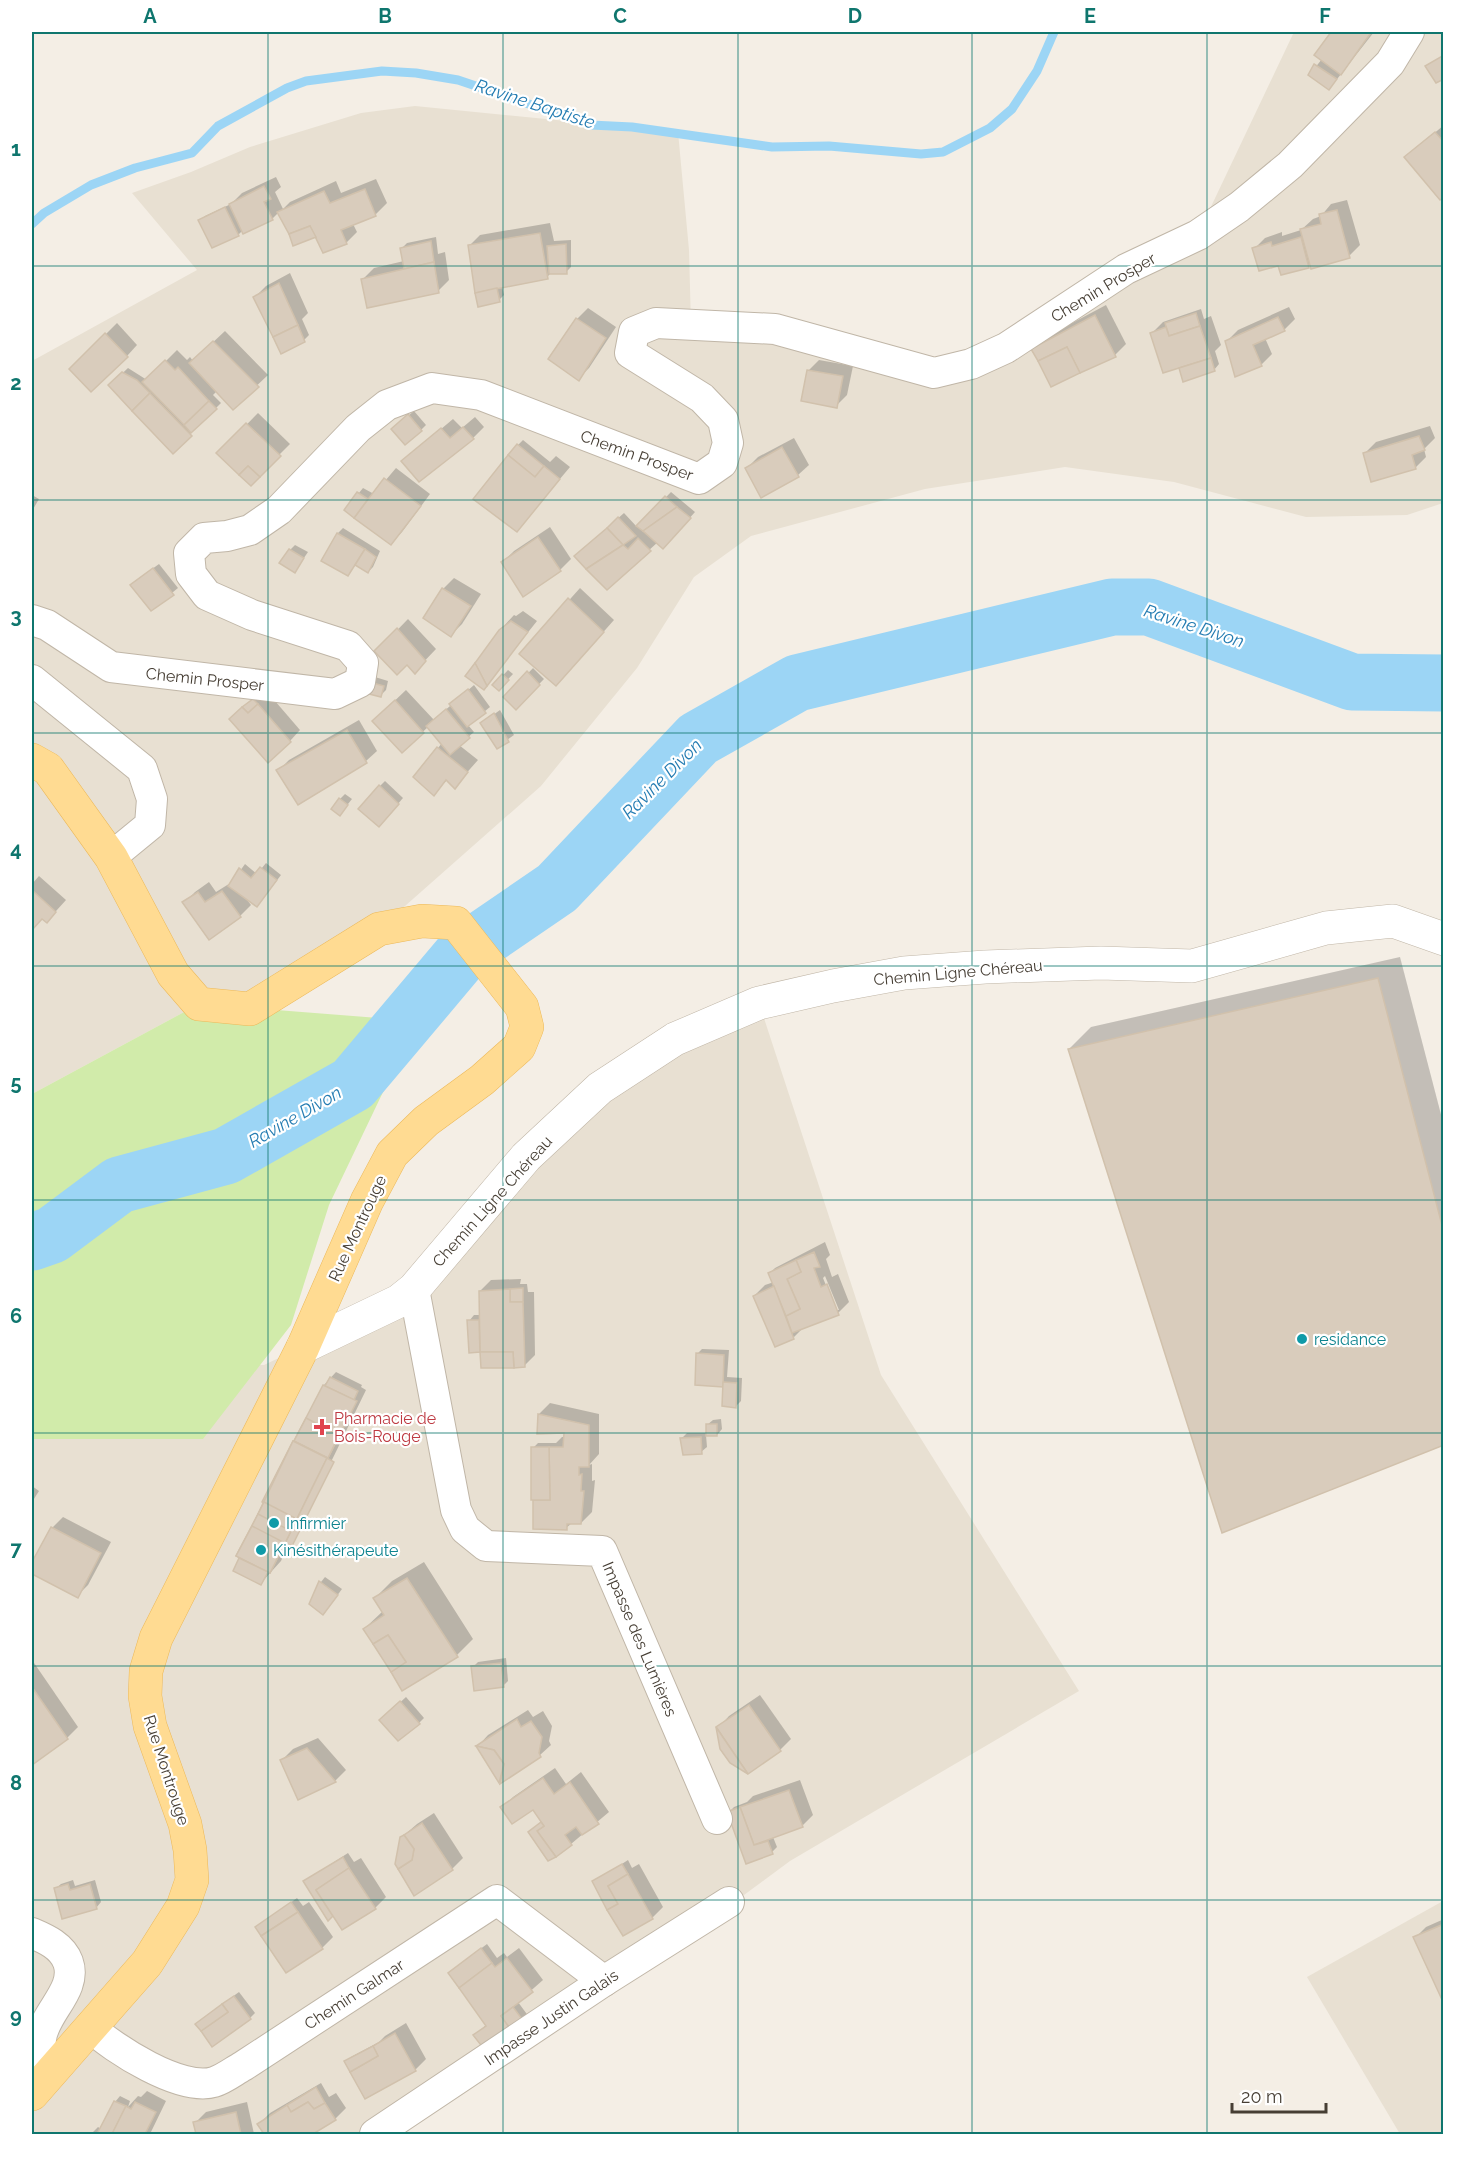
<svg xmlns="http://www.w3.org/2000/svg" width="1475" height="2166" font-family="Raleway,sans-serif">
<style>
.residential{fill:#e8e0d2}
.green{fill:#d1ebaa}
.shadow{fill:#0003;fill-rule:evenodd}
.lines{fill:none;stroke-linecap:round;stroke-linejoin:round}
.stream{stroke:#9cd5f5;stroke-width:9}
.river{stroke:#9cd5f5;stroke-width:57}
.building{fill:#d9ccbc;stroke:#d1c1ac;stroke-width:1.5}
.minor-casing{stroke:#c0b6a7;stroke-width:32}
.tertiary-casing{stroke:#c0b6a7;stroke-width:34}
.primary-casing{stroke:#ecb95a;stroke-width:34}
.minor{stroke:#fff;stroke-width:30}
.tertiary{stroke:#fff;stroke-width:33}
.primary{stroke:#ffdb92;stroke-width:33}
.grid{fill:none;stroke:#0f766e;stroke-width:1.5;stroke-opacity:0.55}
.culture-dot{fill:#0f9aa8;stroke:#fff;stroke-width:2}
.health-dot{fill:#e0444e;stroke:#fff;stroke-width:2}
.labels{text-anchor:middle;stroke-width:4.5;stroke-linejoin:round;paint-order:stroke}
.street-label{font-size:16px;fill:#463e34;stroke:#fff}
.culture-label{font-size:16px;fill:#0d838f;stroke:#fff;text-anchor:start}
.health-label{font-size:16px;fill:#be3a42;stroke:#fff;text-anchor:start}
.water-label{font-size:18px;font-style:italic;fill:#247cb2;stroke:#fff}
.neatline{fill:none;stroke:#0f766e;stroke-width:2}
.grid-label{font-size:20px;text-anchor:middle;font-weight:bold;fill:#0f766e}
</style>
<rect width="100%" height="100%" fill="#f4eee5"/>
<!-- residential -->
<g class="residential">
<polygon points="1294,32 1443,32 1443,503 1407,515 1306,517 1174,482 1065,467 925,489 751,536 694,577 637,668 541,786 379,929 250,1009 199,1004 32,1094 32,361 197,270 132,193 191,172 250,147 361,113 415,106 678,132 689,250 691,325 934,373 1198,234"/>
<polygon points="759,1003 881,1375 1079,1691 790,1861 653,1962 385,2134 32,2134 32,1432 144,1361 264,1365 399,1301 600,1088"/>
<polygon points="1443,1901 1443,2134 1400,2134 1307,1977"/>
</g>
<!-- green -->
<polygon class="green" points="199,1004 417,1021 329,1205 291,1325 203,1439 32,1439 32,1094"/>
<!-- shadow -->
<g class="shadow">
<polygon points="1333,32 1374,32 1334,83 1310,74 1322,59 1316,55"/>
<polygon points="1444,125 1444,195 1406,157"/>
<polygon points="276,177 281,187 275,192 283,209 290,202 336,181 341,193 376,179 387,203 376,214 353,224 357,232 346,243 316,236 279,212 272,219 243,230 238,235 200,221 205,216 231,204 242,193"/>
<polygon points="1347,200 1360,245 1349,256 1311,264 1308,266 1279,264 1254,249 1265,238 1282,232 1282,236 1301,230 1313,219 1321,216 1331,204"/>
<polygon points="550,223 554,241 571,240 571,267 566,272 551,273 547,277 502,286 504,295 499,300 469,246 480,235"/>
<polygon points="436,237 438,254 445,252 449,280 438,291 363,279 374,268 404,261 402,248 407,243"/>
<polygon points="290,273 308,313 302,319 309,335 304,340 255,297 266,286"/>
<polygon points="1106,305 1126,344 1115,355 1051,385 1033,349 1044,338"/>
<polygon points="1289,307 1295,319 1284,330 1265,338 1272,354 1261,365 1227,341 1238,330"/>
<polygon points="588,308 616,327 589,368 578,379 577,319"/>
<polygon points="1201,309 1204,319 1211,316 1221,345 1215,351 1219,364 1214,370 1184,380 1180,366 1152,333 1163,322"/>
<polygon points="117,323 137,345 127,356 71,369"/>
<polygon points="225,331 268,375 233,408 217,391 213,395 221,403 173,451 110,385 128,368 147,380 177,350 187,360 190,357 193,361"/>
<polygon points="819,360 853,366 847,395 836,406 808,371"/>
<polygon points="414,411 426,425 421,430 398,424"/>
<polygon points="258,413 290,444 250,484 219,453"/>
<polygon points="475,417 484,427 473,438 403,461 453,419 462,428"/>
<polygon points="1430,426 1435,438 1424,449 1426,457 1415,468 1365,453 1376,442"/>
<polygon points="794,438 809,465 798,475 761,496 747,468 758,457"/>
<polygon points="523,440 550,462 556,456 570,467 517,530 518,445"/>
<polygon points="396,468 430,494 402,532 391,543 346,509 363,488 374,494"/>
<polygon points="671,492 695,512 668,542 658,542 607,588 581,551 624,513 637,527"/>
<polygon points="32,495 39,499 32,511"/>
<polygon points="550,527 571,559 560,570 524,595 503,562 514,551"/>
<polygon points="343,528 380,551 373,567 368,572 356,564 352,569 323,560 338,533"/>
<polygon points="295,545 308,552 295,571 290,550"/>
<polygon points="159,564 178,588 152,609 137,580"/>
<polygon points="454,578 481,594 462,624 451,635 443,589"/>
<polygon points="580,588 614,620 567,673 535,666 533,668 544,679 516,708 505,697 535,666 521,654"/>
<polygon points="523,611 537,621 491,679 502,628 514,615 516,616"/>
<polygon points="408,619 436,649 415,671 408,663 377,651"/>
<polygon points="508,670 513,674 499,689 494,685"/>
<polygon points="375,677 388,681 386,690 381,695 370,682"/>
<polygon points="474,685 490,707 468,725 474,732 459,745 478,760 455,786 448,779 434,793 438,748 442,743 428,727 402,751 385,710 406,690 434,720"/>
<polygon points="269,694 300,730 290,741 242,708 254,697"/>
<polygon points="500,710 514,735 497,747 482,723"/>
<polygon points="359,720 377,751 366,761 298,803 278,771 289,760"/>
<polygon points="385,781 403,798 384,820 380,786"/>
<polygon points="345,794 352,799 340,814 340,799"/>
<polygon points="266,863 281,875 262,900 244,896 251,905 240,916 184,903 195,892 209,882 216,892 232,882 245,864 257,874"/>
<polygon points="39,876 66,900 47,921 42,917 32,928 32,884"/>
<polygon points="1400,957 1444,1126 1444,1443 1069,1049 1091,1027"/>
<path d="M825,1242L830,1255L826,1259L832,1277L838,1274L849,1302L838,1313L804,1327L794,1337L776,1345L754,1296L765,1285L774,1282L770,1273L775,1268ZM825,1276L839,1310H836L823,1278Z"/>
<polygon points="521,1279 520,1284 527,1284 528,1292 534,1292 535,1355 524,1366 482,1351 470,1351 469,1321 474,1315 481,1315 480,1291 491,1280"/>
<polygon points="702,1349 729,1350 727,1377 742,1378 741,1401 736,1406 724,1386 697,1354"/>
<polygon points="336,1372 362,1385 361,1387 366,1390 293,1540 295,1540 291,1544 289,1543 281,1561 261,1583 235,1570 241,1557 238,1556 324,1385"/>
<polygon points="550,1403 599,1414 599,1454 589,1465 592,1464 592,1481 595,1480 592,1512 581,1523 572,1523 566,1528 533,1448 538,1443 556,1443 562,1437 565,1437 565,1432 539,1414"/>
<polygon points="721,1419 722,1429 717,1435 706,1435 707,1447 701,1452 682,1438 687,1433 708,1433 707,1425 713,1420"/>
<polygon points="32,1486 39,1491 32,1502"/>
<polygon points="63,1517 111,1542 88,1585 77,1596 32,1573 32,1565 52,1528"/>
<polygon points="424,1562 473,1639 457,1655 364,1629 383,1611 375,1598 392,1581"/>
<polygon points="325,1577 342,1589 328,1608 311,1603 321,1582"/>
<polygon points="506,1658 508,1681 503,1686 473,1667 478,1662"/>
<polygon points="32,1660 78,1727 67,1738 32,1764"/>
<polygon points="760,1695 791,1739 780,1750 718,1728 729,1716"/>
<polygon points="406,1697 424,1718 419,1723 381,1720"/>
<polygon points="528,1710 533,1717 543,1711 552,1726 549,1741 551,1745 540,1755 500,1780 478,1746 488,1735"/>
<polygon points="318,1738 346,1770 335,1781 299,1798 282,1760 293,1749"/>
<polygon points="555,1768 566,1784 581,1772 609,1812 571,1844 535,1827 543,1821 533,1808 502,1808 513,1797"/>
<polygon points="800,1780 813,1815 802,1826 773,1837 777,1847 772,1852 746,1862 729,1812 734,1807 747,1802 753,1796"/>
<polygon points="434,1813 463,1858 452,1869 401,1838 417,1824"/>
<polygon points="348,1853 354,1862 361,1858 386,1897 375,1908 334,1914 305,1881"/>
<polygon points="628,1860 632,1868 639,1864 663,1907 652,1918 623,1934 594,1882"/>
<polygon points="73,1880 75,1886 95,1880 101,1902 96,1908 55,1889 61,1884"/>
<polygon points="297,1898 303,1906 309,1902 333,1937 322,1948 257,1927"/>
<polygon points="1444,1919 1444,2000 1415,1938 1426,1927"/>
<polygon points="487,1944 497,1958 504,1953 507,1957 519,1948 543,1980 518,2002 529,2017 475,2035 487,2024 455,1968"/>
<polygon points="239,1992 255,2013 250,2018 202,2019"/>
<polygon points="406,2023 426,2059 415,2070 346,2062 351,2057 379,2042 385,2036"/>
<polygon points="321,2083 329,2097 336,2093 346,2108 335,2119 310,2134 305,2133 302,2134 265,2134 259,2124 270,2113"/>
<polygon points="147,2091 166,2101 150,2134 91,2134 98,2127 101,2129 115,2102 120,2096 130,2101 128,2107 138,2096 141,2097"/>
<polygon points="247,2102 254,2134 198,2134 195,2123 206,2112"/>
</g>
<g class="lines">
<!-- stream -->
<polyline class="stream" points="32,224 44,213 91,185 135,168 192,153 218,126 287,88 306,81 382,71 416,73 458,80 591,125 632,127 772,147 829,146 921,154 943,152 990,128 1012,109 1037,71 1054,32"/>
<!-- river -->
<polyline class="river" points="32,1242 52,1235 119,1185 226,1156 353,1084 465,951 557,888 698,739 797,683 1112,607 1149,607 1352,682 1444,683"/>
</g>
<!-- building -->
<g class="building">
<polygon points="1331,32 1367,32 1370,34 1341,75 1314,55"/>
<polygon points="1444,55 1444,79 1436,83 1425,66"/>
<polygon points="1314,64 1337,79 1329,90 1308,75"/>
<polygon points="1435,132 1444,142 1444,197 1440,200 1404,157"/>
<polygon points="264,186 271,199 264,202 273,220 243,234 229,204"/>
<polygon points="365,189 376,216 341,230 347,244 323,253 310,226 289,234 277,212 324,191 330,203"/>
<polygon points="225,207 239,236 212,248 198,220"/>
<polygon points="1337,210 1350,258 1311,269 1300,229 1321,224 1319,214"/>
<polygon points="310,226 316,237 293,246 289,234"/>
<polygon points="540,233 548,279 475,293 468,245"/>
<polygon points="1301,237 1309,268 1281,275 1278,266 1259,271 1252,248 1271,242 1272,246"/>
<polygon points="431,241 434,262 404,269 400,248"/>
<polygon points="566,244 567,274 549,274 547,246"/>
<polygon points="434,262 439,293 367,308 361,279"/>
<polygon points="279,283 298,325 273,337 253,297"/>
<polygon points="497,288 500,302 478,307 475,293"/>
<polygon points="1196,313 1200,326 1169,336 1165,323"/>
<polygon points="1095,315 1116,357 1080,373 1067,347 1038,361 1031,349"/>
<polygon points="1278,317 1285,331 1253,345 1262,366 1235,377 1225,341"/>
<polygon points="576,318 606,338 579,381 548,359"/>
<polygon points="298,325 305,342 281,354 273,337"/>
<polygon points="1200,326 1211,358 1163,373 1150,333 1166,327 1169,336"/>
<polygon points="105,333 128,357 91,392 69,369"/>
<polygon points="213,341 259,387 233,410 189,363"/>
<polygon points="1067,347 1080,373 1051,387 1038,361"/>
<polygon points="1211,358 1215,371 1183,382 1179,368"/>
<polygon points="165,360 175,370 178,367 209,401 184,425 142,382"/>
<polygon points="807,370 843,376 837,408 801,401"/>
<polygon points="122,372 137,380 150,393 132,411 108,385"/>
<polygon points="150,393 192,436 173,454 132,411"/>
<polygon points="209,401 217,409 191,433 184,425"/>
<polygon points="408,414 422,431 405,445 391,429"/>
<polygon points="246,423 281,456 260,477 248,466 239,475 216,453"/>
<polygon points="463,427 474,439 419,482 401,461 441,428 450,438"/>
<polygon points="1419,436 1425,450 1412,455 1416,469 1371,482 1363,453"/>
<polygon points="517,444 544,466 535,477 508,455"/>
<polygon points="782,447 799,477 761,498 745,468"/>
<polygon points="508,455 535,477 544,466 560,479 517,532 473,499"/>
<polygon points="248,466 260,477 251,486 239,475"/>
<polygon points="384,478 421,506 391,545 354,518"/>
<polygon points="357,492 368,499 354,518 344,510"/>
<polygon points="665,496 677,507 643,531 636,526"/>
<polygon points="677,507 691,518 663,549 643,531"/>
<polygon points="618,517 636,536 623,545 607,528"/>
<polygon points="607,528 623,545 586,569 574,556"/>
<polygon points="337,533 365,549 348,576 321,561"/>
<polygon points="538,537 561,571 523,597 501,562"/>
<polygon points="638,538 651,551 607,590 586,569 623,545 628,549"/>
<polygon points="289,549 304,558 295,573 279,563"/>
<polygon points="365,549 376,557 368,573 355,565"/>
<polygon points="153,568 174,595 151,611 130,585"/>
<polygon points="442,588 471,606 451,637 423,618"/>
<polygon points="568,598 604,632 556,686 519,654"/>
<polygon points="511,621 528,632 487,686 475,663 499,630"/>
<polygon points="397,628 426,661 415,674 407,665 397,675 374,651"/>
<polygon points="475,663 487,686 484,690 465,676"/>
<polygon points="527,671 540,685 516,710 503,697"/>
<polygon points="502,674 509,680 499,691 492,685"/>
<polygon points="369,682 384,686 381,697 365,693"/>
<polygon points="468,689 486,713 467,727 449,704"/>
<polygon points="253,699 258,704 248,713 242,707"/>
<polygon points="395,700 424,733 402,753 372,721"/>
<polygon points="258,704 291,742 268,763 229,719 242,707 248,713"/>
<polygon points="446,709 470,738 450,755 426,726"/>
<polygon points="494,713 509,742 497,749 480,723"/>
<polygon points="347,730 367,763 298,805 276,770"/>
<polygon points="437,747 468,772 455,789 446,780 434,796 413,777"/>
<polygon points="379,785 399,804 379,827 358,809"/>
<polygon points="339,798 348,805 340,816 331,809"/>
<polygon points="260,867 277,880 257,907 228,886 239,868 251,878"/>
<polygon points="32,890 56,912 47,923 42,919 32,930"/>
<polygon points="222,891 241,917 209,940 182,902 198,892 205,902"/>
<polygon points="1378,978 1444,1233 1444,1445 1222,1533 1068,1049"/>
<polygon points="814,1252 820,1267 814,1268 821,1287 827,1284 839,1315 792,1333 786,1316 800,1309 787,1279 801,1272 796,1260"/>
<polygon points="796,1260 801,1272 787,1279 800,1309 786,1316 768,1273"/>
<polygon points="774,1286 794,1339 775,1347 753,1296"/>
<polygon points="523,1288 523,1302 510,1302 510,1289"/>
<polygon points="510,1289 510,1302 523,1302 525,1367 514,1368 513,1352 480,1352 479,1291"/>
<polygon points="467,1320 479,1320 480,1352 469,1353"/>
<polygon points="480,1352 513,1352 514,1368 481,1368"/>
<polygon points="696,1353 724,1355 723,1387 695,1385"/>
<polygon points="330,1377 358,1391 354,1400 325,1386"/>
<polygon points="723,1382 737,1383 736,1408 722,1406"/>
<polygon points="323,1385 357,1401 328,1458 294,1441"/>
<polygon points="538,1414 589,1425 589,1467 579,1467 579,1475 582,1474 581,1491 584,1491 581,1524 567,1524 567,1530 533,1529 533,1500 550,1500 549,1447 563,1447 564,1433 537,1434"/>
<polygon points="306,1418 339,1435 328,1458 294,1441"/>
<rect x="706" y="1424" width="11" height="12"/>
<polygon points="701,1437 702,1454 683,1455 680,1438"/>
<polygon points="293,1441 327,1458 297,1519 262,1502"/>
<polygon points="293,1441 327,1458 291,1531 258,1514"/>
<polygon points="531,1447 549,1447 550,1500 531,1500"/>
<polygon points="327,1458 334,1462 292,1546 285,1543"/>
<polygon points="264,1502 297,1519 285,1543 252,1526"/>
<polygon points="258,1514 291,1531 270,1573 236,1556"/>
<polygon points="252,1526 285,1543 270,1573 236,1556"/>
<polygon points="51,1527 101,1553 78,1598 32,1574 32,1562"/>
<polygon points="239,1558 268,1572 261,1585 233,1571"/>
<polygon points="407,1578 458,1657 402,1691 391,1672 406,1662 388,1635 373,1644 363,1629 384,1615 373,1598"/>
<polygon points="319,1581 338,1595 323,1615 309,1604"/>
<polygon points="388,1635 406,1662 391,1672 373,1644"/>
<polygon points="501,1663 504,1687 474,1691 471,1666"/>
<polygon points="32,1687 68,1739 32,1765"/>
<polygon points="400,1701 420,1724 398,1741 379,1720"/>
<polygon points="749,1705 781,1751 748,1774 716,1727"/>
<polygon points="517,1719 521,1727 531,1721 542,1737 539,1753 541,1757 500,1784 504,1764 494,1750 476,1746"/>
<polygon points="716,1727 748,1774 730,1763 720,1749"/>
<polygon points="476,1746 494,1750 504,1764 499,1783"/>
<polygon points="307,1748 336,1782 298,1800 280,1760"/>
<polygon points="543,1778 554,1794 570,1782 599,1824 582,1835 576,1827 565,1835 572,1845 556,1857 537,1831 544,1826 533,1810 512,1824 500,1807"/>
<polygon points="789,1790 803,1827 754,1845 740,1807"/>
<polygon points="740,1807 754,1845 768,1841 773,1854 746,1864 727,1812"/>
<polygon points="541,1822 544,1826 537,1831 556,1857 548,1861 528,1832"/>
<polygon points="422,1823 453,1870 414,1896 398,1869 412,1860 414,1849 404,1835"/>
<polygon points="404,1835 414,1849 412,1860 398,1869 395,1864 400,1837"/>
<polygon points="343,1857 349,1868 316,1890 333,1916 328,1921 303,1881"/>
<polygon points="622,1864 628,1874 608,1886 618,1904 607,1910 592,1881"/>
<polygon points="349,1868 376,1909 342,1930 316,1890"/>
<polygon points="628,1874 653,1919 623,1936 607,1910 618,1904 608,1886"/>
<polygon points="68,1884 70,1890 90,1884 97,1909 62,1919 54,1888"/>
<polygon points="291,1902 298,1912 261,1936 255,1927"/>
<polygon points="298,1912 323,1949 286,1973 261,1936"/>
<polygon points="1444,1924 1444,2004 1413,1937"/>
<polygon points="481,1948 492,1963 459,1988 448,1973"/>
<polygon points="507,1958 533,1992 501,2016 512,2031 484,2049 473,2035 486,2026 459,1988 492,1963 495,1967"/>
<polygon points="234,1996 251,2019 212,2047 201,2031 228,2012 222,2004"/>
<polygon points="222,2004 228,2012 201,2031 195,2024"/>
<polygon points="513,2007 525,2023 512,2031 501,2016"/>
<polygon points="395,2033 416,2071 365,2099 350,2072 378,2056 373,2046"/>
<polygon points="373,2046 378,2056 350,2072 344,2061"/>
<polygon points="316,2087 325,2103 314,2109 308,2102 291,2112 287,2105"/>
<polygon points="114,2101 126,2106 112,2134 97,2134"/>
<polygon points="135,2102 156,2112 145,2134 112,2134 126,2106 131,2109"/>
<polygon points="308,2102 314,2109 325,2103 336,2120 313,2134 264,2134 257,2124 287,2105 291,2112"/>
<polygon points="236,2112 241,2134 196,2134 193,2122"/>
</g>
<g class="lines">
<!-- minor casing -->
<g class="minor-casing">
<g id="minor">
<polyline points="32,620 47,625 111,667 335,694 360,682 363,663 348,646 252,615 207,595 191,574 189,553 204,538 227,536 250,530 279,510 358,428 387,405 432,388 481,395 699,479 722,463 728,443 723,420 702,398 630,353 634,332 656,323 775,329 934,373 971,364 1006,348 1126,269 1198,235 1239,207 1290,165 1390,63 1409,32"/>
<polyline points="32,680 142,769 152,799 150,825 111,857"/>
<polyline points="414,1289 456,1510 465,1529 486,1546 602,1551 717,1819"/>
<path d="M32,1933C46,1939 62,1946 68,1962C78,1990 44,2012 41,2039C39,2051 46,2061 50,2071"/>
<path d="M90,2027C114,2049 181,2092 214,2082C224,2079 234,2071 243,2066L497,1900L604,1981"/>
<polyline points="375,2134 604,1981 729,1902"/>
</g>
</g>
<!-- tertiary casing -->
<g class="tertiary-casing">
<polyline id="tertiary" points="303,1347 399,1301 414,1289 526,1157 600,1088 675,1039 759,1003 833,986 904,973 985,967 1101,963 1192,966 1326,928 1393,921 1444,939"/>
</g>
<!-- primary casing -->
<g class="primary-casing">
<polyline id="primary" points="32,760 48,769 111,857 173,974 199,1004 250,1009 379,929 422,921 456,923 522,1007 527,1027 519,1047 482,1080 426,1121 392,1154 367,1201 303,1347 156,1638 146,1671 145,1696 150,1726 185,1824 190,1850 192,1880 183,1906 147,1963 32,2094"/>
</g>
<!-- minor -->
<use href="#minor" class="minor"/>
<!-- tertiary -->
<use href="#tertiary" class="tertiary"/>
<!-- primary -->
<use href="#primary" class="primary"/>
</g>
<!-- grid -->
<path class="grid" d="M268,32V2134M503,32V2134M738,32V2134M972,32V2134M1207,32V2134M32,266H1444M32,500H1444M32,733H1444M32,966H1444M32,1200H1444M32,1433H1444M32,1666H1444M32,1900H1444"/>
<!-- markers -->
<g class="culture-dot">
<circle cx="1302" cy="1339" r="6"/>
<circle cx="274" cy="1523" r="6"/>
<circle cx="261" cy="1550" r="6"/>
</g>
<path class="health-dot" d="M319 1418h6v6h6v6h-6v6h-6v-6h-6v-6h6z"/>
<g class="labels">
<!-- street labels -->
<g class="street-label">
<text transform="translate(1103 287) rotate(-31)" y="6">Chemin Prosper</text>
<text transform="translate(637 455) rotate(20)" y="6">Chemin Prosper</text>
<text transform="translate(205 679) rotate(6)" y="6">Chemin Prosper</text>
<text transform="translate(958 972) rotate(-5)" y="6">Chemin Ligne Chéreau</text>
<text transform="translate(492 1201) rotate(-48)" y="6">Chemin Ligne Chéreau</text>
<text transform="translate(357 1228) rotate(-65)" y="6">Rue Montrouge</text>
<text transform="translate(640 1639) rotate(67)" y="6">Impasse des Lumières</text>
<text transform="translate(167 1770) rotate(72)" y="6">Rue Montrouge</text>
<text transform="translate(354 1994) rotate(-33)" y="6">Chemin Galmar</text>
<text transform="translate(551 2017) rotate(-34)" y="6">Impasse Justin Galais</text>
</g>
<!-- culture labels -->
<g class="culture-label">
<text x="1314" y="1345">residance</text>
<text x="286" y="1529">Infirmier</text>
<text x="273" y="1556">Kinésithérapeute</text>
</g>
<!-- health labels -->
<g class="health-label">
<text x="334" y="1424">Pharmacie de<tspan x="334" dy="18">Bois-Rouge</tspan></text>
</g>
<!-- water labels -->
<g class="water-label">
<text transform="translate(535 104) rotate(18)" y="6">Ravine Baptiste</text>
<text transform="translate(1194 626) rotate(18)" y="6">Ravine Divon</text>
<text transform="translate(662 779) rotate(-45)" y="6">Ravine Divon</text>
<text transform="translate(295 1117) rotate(-30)" y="6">Ravine Divon</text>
</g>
</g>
<!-- border -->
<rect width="1475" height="2166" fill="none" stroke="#ffffff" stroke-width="66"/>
<!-- scale -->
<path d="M1232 2103v9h94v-9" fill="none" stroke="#463e34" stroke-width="3"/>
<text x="1241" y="2103" font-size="18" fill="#463e34" stroke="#ffffff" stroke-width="4.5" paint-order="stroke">20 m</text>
<rect x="33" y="33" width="1409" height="2100" class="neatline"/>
<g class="grid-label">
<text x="150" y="23">A</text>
<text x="385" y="23">B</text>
<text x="620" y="23">C</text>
<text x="855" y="23">D</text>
<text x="1090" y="23">E</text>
<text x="1325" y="23">F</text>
<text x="16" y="156">1</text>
<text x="16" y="390">2</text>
<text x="16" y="623">3</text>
<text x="16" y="856">4</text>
<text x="16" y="1090">5</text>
<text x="16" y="1323">6</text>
<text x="16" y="1556">7</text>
<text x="16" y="1790">8</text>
<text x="16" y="2023">9</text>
</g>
</svg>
